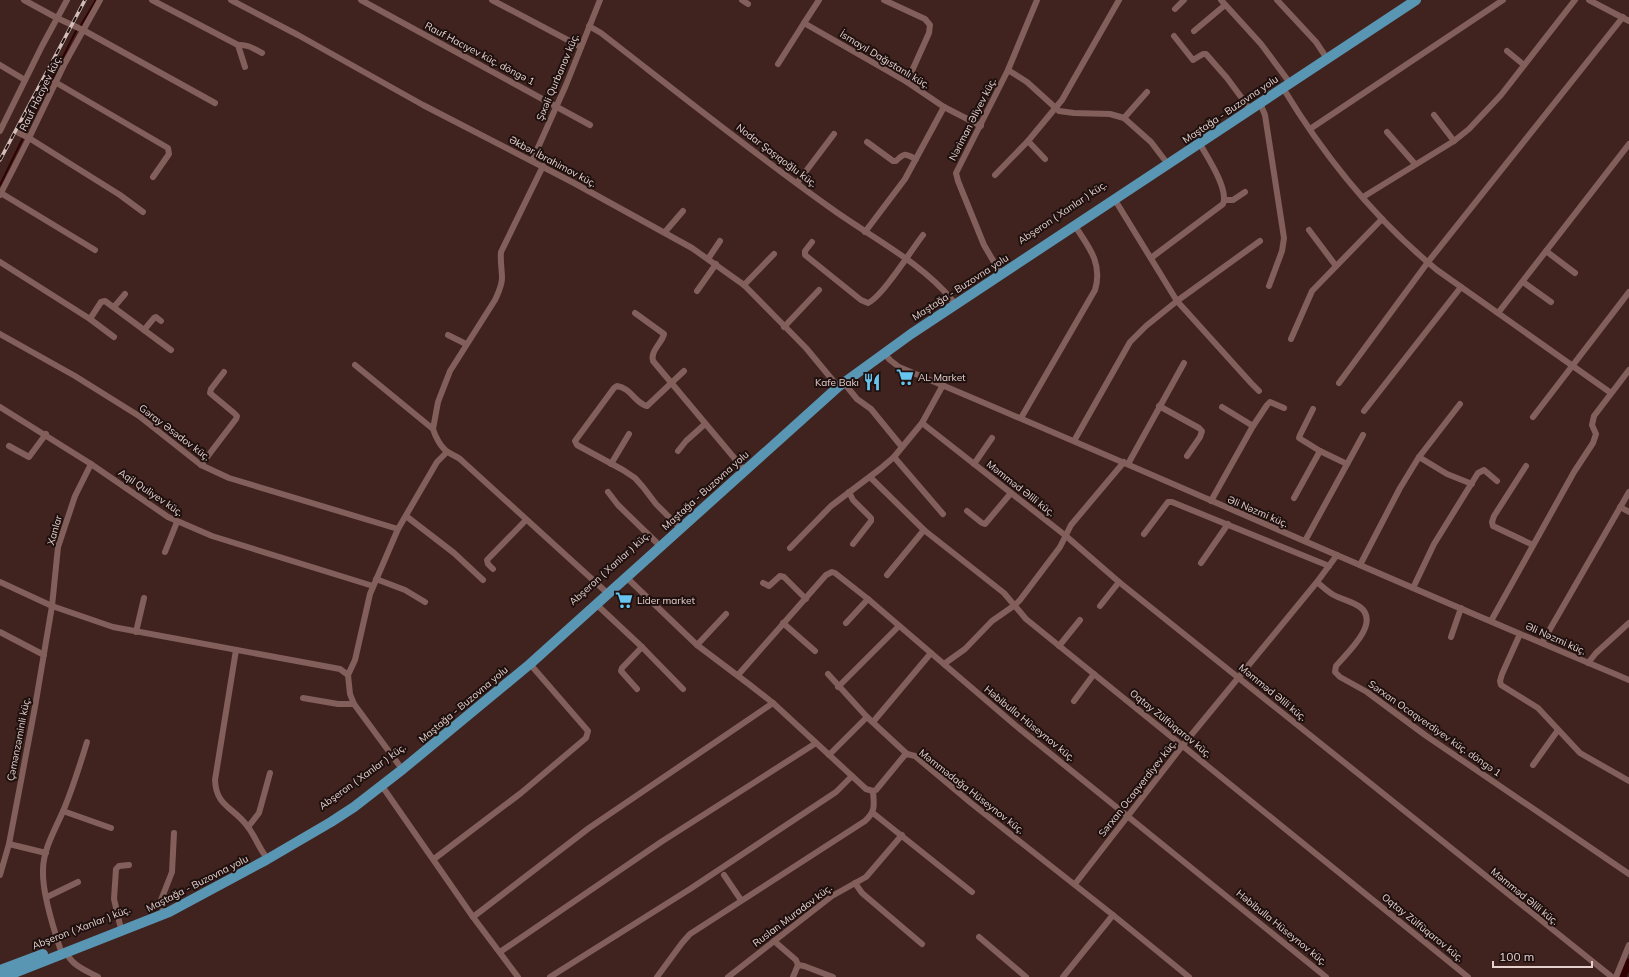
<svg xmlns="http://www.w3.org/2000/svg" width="1629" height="977" font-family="Mulish,sans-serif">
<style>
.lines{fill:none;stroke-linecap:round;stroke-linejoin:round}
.stream{stroke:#2f0201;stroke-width:2}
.canal{stroke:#2f0201;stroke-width:7}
.minor{stroke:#825f5a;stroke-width:6}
.primary{stroke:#5996b3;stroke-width:10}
.rail-casing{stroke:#d3bdba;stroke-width:3.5}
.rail{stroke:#1e100e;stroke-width:2;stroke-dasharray:6;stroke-linecap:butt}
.labels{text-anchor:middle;stroke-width:4;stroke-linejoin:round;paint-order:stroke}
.street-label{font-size:10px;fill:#e6d1ce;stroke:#1e100e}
.poi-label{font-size:10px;fill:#e6d1ce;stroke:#1e100e;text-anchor:start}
</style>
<rect width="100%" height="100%" fill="#40231f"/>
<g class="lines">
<!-- stream -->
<g class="stream">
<polyline points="81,25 96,0"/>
<polyline points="25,133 76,31"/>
<polyline points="0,185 23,138"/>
</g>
<!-- canal -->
<polyline class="canal" points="1623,977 1629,962"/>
<!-- minor -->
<g class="minor">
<polyline points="24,0 57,18 83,30 215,103"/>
<polyline points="152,0 238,45 245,67"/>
<polyline points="231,0 298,35 423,105 574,183 692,248 744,285 806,348 835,383"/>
<polyline points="361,0 590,125"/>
<polyline points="492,0 581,47"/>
<polyline points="742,0 748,4"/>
<polyline points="819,0 804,23 907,82 944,107 981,126"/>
<polyline points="884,0 925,19 930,25 929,33 907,82"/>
<polyline points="1221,0 1261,44 1287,79"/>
<polyline points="1277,0 1316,42 1324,54"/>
<polyline points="1589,0 1629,21"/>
<polyline points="1175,9 1184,0"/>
<path d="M589,26L601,33C677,92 753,153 832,209C871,237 922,263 952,300"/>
<polyline points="1194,31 1225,5"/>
<polyline points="1174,36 1193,60 1203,54 1206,54 1227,78 1247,105"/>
<path d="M238,45C248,44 254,49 262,53"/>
<polyline points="1507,51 1524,65"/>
<polyline points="778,64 804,23"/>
<polyline points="0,65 25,80"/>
<polyline points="1008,70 1027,82 1059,111 1074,113 1110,114 1124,118 1151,142 1164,159"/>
<polyline points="55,82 168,148 169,154 153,177"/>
<path d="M1283,88C1324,156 1376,220 1437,270L1611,393"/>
<polyline points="1260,103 1265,115 1284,238 1282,251 1269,286"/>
<polyline points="1434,115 1454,141"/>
<polyline points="1124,118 1147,92"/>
<polyline points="1310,129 1503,0"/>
<polyline points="0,131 42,46 67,0"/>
<polyline points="1387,132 1415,164"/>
<polyline points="19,133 29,138 120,195 143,212"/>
<polyline points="1028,141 1045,159"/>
<path d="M867,142L893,161H896C905,152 905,154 916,159"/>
<polyline points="532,161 566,85 600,0"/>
<polyline points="995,175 1028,141 1062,100 1119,0"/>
<polyline points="797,183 834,134"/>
<polyline points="1,193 95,250"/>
<polyline points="0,195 29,138 65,63 100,0"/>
<polyline points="1363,197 1454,141 1469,129 1501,95 1575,0"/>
<polyline points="1115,200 1177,301 1251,383 1259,391"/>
<polyline points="1224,200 1233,200 1245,192"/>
<polyline points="1309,230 1336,266"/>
<polyline points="665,232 683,211"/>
<polyline points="865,232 905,179 944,107"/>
<path d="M812,242L805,251V255L861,300L868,303C882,297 912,249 923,235"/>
<polyline points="1546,251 1575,273"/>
<path d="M1151,258L1223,204C1229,189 1207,157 1200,144"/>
<polyline points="708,259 720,241"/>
<polyline points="0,262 90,319 101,302 105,301 171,350"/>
<polyline points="998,269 984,245 958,181 956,173 1008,70 1037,0"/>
<polyline points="1523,282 1551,302"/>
<polyline points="744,285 774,254"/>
<polyline points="697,291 716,264"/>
<polyline points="114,307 125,294"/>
<path d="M635,313L664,334C662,343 650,351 653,361L741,466"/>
<polyline points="1498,313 1629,144"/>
<polyline points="90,319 114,337"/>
<polyline points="784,327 819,290"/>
<polyline points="144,330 154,318 156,317 161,321"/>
<polyline points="0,334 75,376 139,416 201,465 229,478 398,529"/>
<polyline points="448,335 466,344"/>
<polyline points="1291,339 1312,291 1382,219"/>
<path d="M884,353L890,360L899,367C1143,469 1385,578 1629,680"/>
<path d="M355,365L433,429C435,436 441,448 448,452C452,455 456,456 460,459L604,590"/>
<polyline points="844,383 857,399 871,409 902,447"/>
<polyline points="1339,383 1428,262 1623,17"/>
<polyline points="1159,406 1199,428 1202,431 1200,437 1187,456"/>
<polyline points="0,407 91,464 168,517 212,536 373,586"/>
<polyline points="1222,407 1253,426"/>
<polyline points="1313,409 1300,435 1299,438 1320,451 1347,464"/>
<polyline points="1364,411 1461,287"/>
<polyline points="1533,417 1629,292"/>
<path d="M1021,418L1095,290C1103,264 1089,247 1075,226"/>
<polyline points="922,423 1066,536 1119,582 1612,977"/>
<path d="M433,429L438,402L450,371L495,300C498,293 502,286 502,278C502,269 500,261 501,252L543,166"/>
<polyline points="1074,441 1130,342 1146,326 1177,301 1260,241"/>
<polyline points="9,446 29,457 46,434"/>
<polyline points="678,451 686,441 705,424"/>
<polyline points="894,457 943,514"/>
<polyline points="1419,457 1447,474 1472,484"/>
<polyline points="611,464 629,434"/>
<polyline points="974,464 992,438"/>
<polyline points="1128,464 1184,363"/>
<polyline points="201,465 236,419 237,416 234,413 210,393 211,389 224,372"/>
<polyline points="1526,466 1494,516 1492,522 1493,526 1533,545"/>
<polyline points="870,477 924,530 1004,593 1026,619 1468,977"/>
<polyline points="608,492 618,505 656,542"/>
<polyline points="849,492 853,500 871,518 871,521 853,544"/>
<polyline points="1294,498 1320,451"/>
<polyline points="1211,501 1253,426 1267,405 1270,402 1284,408"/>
<polyline points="1620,507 1629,512"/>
<polyline points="967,511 982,523 985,524 1011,493"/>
<polyline points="406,516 454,553 483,580"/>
<path d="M676,524L656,504L643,487L635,478L623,470L577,445L575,441L614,388L617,386C631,388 635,403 647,406L684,371"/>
<polyline points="1144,534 1168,502 1172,502 1329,566"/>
<polyline points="1305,541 1363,435"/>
<polyline points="790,548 831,506 880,469 894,457 922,423 943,385"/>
<polyline points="165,552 177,522"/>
<polyline points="1201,563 1228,524"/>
<polyline points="1360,565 1400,488 1419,457 1460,404"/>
<polyline points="493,569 488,564 487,560 526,520"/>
<polyline points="887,575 924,530"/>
<polyline points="626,577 697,645 750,685 773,703 866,789 873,791 876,790 904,756 907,754 915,756 971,803 1113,915 1189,977"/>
<polyline points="376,579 405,590 425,602"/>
<polyline points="0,582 52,606 113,627 340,669 348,675 350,694 354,704 399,765"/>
<path d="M1317,582C1322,586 1327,591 1332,594C1340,599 1352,601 1360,607C1381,623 1347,653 1336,666L1335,672L1340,677L1367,692L1425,735L1629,874"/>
<polyline points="763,583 769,586 780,576 784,577 806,599"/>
<polyline points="1413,588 1434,544 1478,473 1484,470 1497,481"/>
<polyline points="596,604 642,647 683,689"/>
<polyline points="1100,606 1119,582"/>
<polyline points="1491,621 1574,472 1593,443 1596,434 1592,425 1594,416 1629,370"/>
<polyline points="783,623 815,651"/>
<polyline points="846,623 868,599"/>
<polyline points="0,632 44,655"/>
<polyline points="136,632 144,598"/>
<polyline points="1520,634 1502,674 1500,681 1501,685 1538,708 1580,753 1629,781"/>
<polyline points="1451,637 1461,608"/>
<polyline points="1542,643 1629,492"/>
<polyline points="697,645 726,614"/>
<polyline points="1059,646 1080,620"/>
<path d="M236,650L215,780C216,807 234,807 248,827C254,835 258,845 264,854"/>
<polyline points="1588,663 1596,653 1629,623"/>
<polyline points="944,664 965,649 992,621 1015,605 1020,600 1060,547 1071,525 1124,462"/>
<polyline points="828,674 867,717 907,754"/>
<polyline points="348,675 355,660 370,594 398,529 437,462 447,452"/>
<polyline points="738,675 826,575 832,572 835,573 868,599 1015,725 1326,977"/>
<polyline points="838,687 899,626"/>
<polyline points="637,689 621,671 622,668 642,647"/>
<polyline points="303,698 338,704 354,704"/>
<polyline points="1074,701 1094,674"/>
<polyline points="873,722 931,653"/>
<polyline points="829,755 867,717"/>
<polyline points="1533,765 1558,730"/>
<polyline points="382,786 473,917 518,977"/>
<polyline points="63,811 111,828"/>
<polyline points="873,813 972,892"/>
<polyline points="248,827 259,813 270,773"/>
<polyline points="9,844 46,853"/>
<polyline points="434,859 521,793 586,738 588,731 530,664"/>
<polyline points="0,875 9,844 35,707 52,606 58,547 75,496 91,464"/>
<polyline points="724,875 741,900"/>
<polyline points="855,883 862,893 922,944"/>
<polyline points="1075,884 1183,745 1317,582 1337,555"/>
<polyline points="47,897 78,882"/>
<polyline points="162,908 161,900 172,872 174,833"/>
<polyline points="473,917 589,828 773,703"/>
<polyline points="120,925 114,899 116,869 119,866 129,865"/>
<polyline points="979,937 1026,977"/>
<polyline points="774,941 796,960 798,965 793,977"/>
<path d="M60,948C53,927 42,892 43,870C43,849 56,828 64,809C73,787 80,765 87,742"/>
<polyline points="500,952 661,842 816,743"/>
<path d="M67,953C71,965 87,971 98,977"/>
<polyline points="798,965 804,966 833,977"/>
<polyline points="550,977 690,889 836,792 852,776"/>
<path d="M657,977L682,943L690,934L865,821C876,811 874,805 873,791"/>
<polyline points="728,977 832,896 866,877 902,835"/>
<polyline points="1063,977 1113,915"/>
<polyline points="1616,977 1629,945"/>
</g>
<!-- primary -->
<g class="primary">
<polyline points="0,970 43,954"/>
<polyline points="4,977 169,912 266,860 331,822 354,807 403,769 530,664 838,387 911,334 1416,0"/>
</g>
<!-- rail casing -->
<g class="rail-casing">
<polyline id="rail" points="0,160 85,0"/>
</g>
<!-- rail -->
<use href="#rail" class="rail"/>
</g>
<!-- icons -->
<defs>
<g id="supermarket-bare" transform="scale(1.38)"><path d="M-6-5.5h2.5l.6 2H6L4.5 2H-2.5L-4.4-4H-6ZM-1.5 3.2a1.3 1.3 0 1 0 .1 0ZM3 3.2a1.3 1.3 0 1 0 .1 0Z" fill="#67c4ef" stroke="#1e100e" stroke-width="2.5" paint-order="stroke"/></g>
<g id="restaurant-bare" transform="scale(1.38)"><path d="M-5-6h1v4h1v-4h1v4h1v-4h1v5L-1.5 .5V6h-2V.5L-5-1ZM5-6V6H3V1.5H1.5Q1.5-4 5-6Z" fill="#67c4ef" stroke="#1e100e" stroke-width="2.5" paint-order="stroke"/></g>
</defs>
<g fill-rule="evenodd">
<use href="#supermarket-bare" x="905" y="377"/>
<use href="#restaurant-bare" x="872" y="382"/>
<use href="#supermarket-bare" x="624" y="600"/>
</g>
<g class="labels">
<!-- street labels -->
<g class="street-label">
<text transform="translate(480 53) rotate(28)" y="4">Rauf Hacıyev küç. döngə 1</text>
<text transform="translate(885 59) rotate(31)" y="4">İsmayıl Dağıstanlı küç.</text>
<text transform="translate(557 77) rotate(-67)" y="4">Şıxəli Qurbanov küç.</text>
<text transform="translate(40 93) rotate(-64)" y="4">Rauf Hacıyev küç.</text>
<text transform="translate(1230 109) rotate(-34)" y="4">Maştağa - Buzovna yolu</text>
<text transform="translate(972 119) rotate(-63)" y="4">Nəriman Əliyev küç.</text>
<text transform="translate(777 155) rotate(37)" y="4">Nodar Şaşıqoğlu küç.</text>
<text transform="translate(553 161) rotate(28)" y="4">Əkbər İbrahimov küç.</text>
<text transform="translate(1062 212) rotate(-34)" y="4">Abşeron ( Xanlar ) küç.</text>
<text transform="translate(960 287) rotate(-33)" y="4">Maştağa - Buzovna yolu</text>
<text transform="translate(175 432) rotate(37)" y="4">Gəray Əsədov küç.</text>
<text transform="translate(1021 488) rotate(38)" y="4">Məmməd Əlili küç.</text>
<text transform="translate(705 490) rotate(-42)" y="4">Maştağa - Buzovna yolu</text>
<text transform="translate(151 492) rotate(34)" y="4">Aqil Quliyev küç.</text>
<text transform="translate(1258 511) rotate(23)" y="4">Əli Nəzmi küç.</text>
<text transform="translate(54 530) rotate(-74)" y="4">Xanlar</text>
<text transform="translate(609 568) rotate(-42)" y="4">Abşeron ( Xanlar ) küç.</text>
<text transform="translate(1556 638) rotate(24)" y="4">Əli Nəzmi küç.</text>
<text transform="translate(1273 692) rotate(39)" y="4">Məmməd Əlili küç.</text>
<text transform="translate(463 704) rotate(-40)" y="4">Maştağa - Buzovna yolu</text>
<text transform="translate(1030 723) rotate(39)" y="4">Həbibulla Hüseynov küç.</text>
<text transform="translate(1171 723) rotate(39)" y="4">Oqtay Zülfüqarov küç.</text>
<text transform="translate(1435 728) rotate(35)" y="4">Sərxan Ocaqverdiyev küç. döngə 1</text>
<text transform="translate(18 739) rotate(-79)" y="4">Çəmənzəminli küç.</text>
<text transform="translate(362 776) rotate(-36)" y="4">Abşeron ( Xanlar ) küç.</text>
<text transform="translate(1137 788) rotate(-52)" y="4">Sərxan Ocaqverdiyev küç.</text>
<text transform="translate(972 791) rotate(38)" y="4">Məmmədağa Hüseynov küç.</text>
<text transform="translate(197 883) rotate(-27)" y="4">Maştağa - Buzovna yolu</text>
<text transform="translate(1525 896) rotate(39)" y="4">Məmməd Əlili küç.</text>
<text transform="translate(792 915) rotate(-37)" y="4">Ruslan Muradov küç.</text>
<text transform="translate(81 927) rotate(-21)" y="4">Abşeron ( Xanlar ) küç.</text>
<text transform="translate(1282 927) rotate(39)" y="4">Həbibulla Hüseynov küç.</text>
<text transform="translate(1423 927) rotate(39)" y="4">Oqtay Zülfüqarov küç.</text>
</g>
<!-- poi labels -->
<g class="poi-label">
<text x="918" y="381">AL Market</text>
<text x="859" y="386" text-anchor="end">Kafe Bakı</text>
<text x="637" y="604">Lider market</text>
</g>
</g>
<!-- scale -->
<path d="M1493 961v6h99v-6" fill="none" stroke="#e6d1ce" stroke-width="2"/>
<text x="1499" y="961" font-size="12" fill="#e6d1ce" stroke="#1e100e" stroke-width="3" paint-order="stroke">100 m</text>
</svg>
